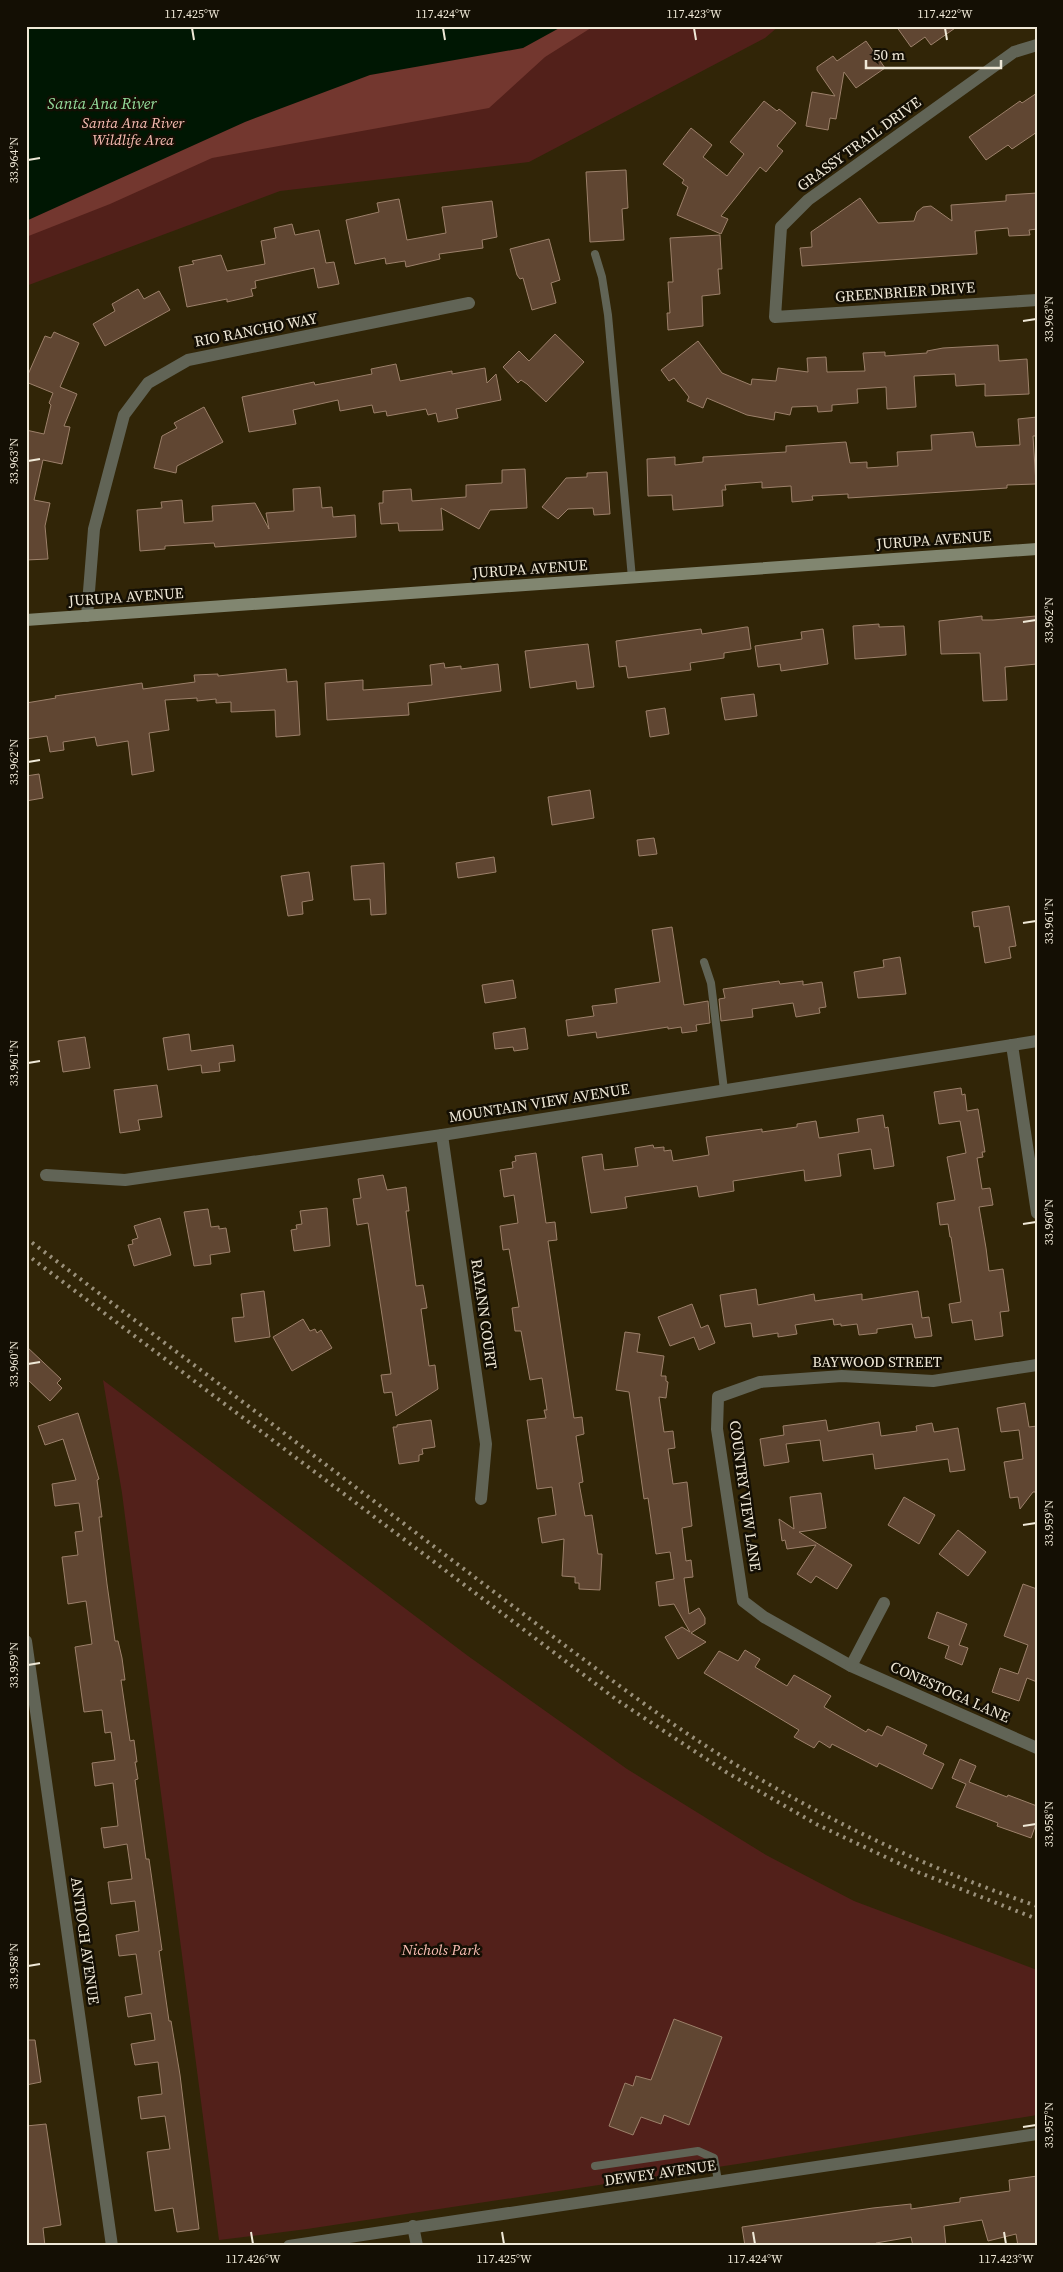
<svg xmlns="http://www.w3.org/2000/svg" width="1063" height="2272" font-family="'Source Serif 4',serif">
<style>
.green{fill:#52201a}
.forest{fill:#73372f}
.water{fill:#001703}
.building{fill:#604632;stroke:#9c806a}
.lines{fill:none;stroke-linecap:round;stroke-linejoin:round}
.lane{stroke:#616456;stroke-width:8}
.street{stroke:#616456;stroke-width:12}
.secondary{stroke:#818670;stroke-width:12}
.rail{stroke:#9a907a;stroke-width:4;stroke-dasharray:2.5 5;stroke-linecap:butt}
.ticks{fill:none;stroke:#efe8d7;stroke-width:2}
.labels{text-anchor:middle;stroke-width:5;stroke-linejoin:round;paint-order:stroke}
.park-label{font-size:15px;font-style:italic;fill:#f8bdb3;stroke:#140f04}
.street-label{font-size:15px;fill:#efe8d7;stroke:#140f04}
.water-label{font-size:16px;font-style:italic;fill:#94dc9b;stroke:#140f04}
.neatline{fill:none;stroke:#efe8d7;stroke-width:2}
.ticks-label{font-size:12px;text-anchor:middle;fill:#efe8d7}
</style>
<rect width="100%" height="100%" fill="#312507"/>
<!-- green -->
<g class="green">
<polygon points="26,26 779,26 765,38 529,162 280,191 26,286"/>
<polygon points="103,1380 468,1656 627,1769 766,1855 854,1901 1037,1970 1037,2115 744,2163 307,2229 219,2240 122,1493"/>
</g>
<!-- forest -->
<polygon class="forest" points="26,26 594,26 545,57 489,108 212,158 110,204 26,237"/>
<!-- water -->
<polygon class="water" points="26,26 563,26 523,48 370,75 245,122 26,221"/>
<!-- building -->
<g class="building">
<polygon points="896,26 958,26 931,45 925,37 911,47"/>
<polygon points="866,41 885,68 856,88 844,72 836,119 830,118 828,130 806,126 812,92 835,96 817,70 817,67 833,56 837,61"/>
<polygon points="1037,93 1037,132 1012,149 1008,145 986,160 969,137 1020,101 1022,103"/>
<polygon points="764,101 777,111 779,109 796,123 777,146 783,151 766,172 760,167 721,216 728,219 721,234 677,215 688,187 682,183 684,180 663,164 691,128 712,145 703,157 727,176 744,154 730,142"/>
<polygon points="626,170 628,208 622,209 624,240 590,242 586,172"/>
<polygon points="1037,193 1037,229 1029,230 1030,235 1009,236 1008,228 975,231 977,254 802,266 800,248 812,247 811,232 860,198 878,223 914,221 917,212 923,207 931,206 952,221 951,205 1006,201 1006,195"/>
<polygon points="399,199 407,240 446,233 442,207 492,201 497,237 482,240 483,248 439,254 440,259 406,267 405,261 386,264 385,258 355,264 346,220 379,212 377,203"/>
<polygon points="292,224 295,235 319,230 326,263 334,262 339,284 318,288 314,268 255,281 256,288 251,289 253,296 227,302 227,299 187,307 179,267 194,264 192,261 221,255 227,271 265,264 261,241 276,238 274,228"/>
<polygon points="720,235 722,269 718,269 720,294 702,296 703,326 668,330 667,313 670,313 668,282 673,282 670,238"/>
<polygon points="549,239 560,280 551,283 556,303 532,310 523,278 520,279 517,275 510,249"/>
<polygon points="138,289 144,299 159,291 170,310 105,346 93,324 115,311 112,304"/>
<polygon points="54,332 79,343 60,387 77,394 64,426 70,427 62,464 43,460 34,500 50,503 45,526 48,559 26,560 26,430 44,434 51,405 49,403 53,393 26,382 26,379 45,336 51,338"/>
<polygon points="555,334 584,362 546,402 527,384 521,380 518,383 503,367 519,351 529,361"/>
<polygon points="698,341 722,373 751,385 752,379 776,381 778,368 808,372 807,358 826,357 827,372 865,371 863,353 885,352 885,356 927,353 927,351 943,348 998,345 999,361 1027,359 1029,394 985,396 985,384 956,386 955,374 914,376 916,407 887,409 886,387 857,389 858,403 832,405 832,411 818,412 817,406 792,407 790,415 775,412 774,420 747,415 707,398 703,408 687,401 689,397 674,378 669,381 661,370"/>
<polygon points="396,364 400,381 452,371 452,374 485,368 487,383 496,374 501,400 456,409 458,418 438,422 436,413 428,415 426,409 387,416 386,411 374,413 372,405 340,411 338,400 293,410 296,424 249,432 242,397 314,382 315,385 372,374 371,369"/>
<polygon points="204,407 223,442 177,466 176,473 154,468 162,436 177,428 174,423"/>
<polygon points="1037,417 1037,436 1033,436 1036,484 1007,485 1007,488 848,498 848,494 812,496 813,500 792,502 791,486 762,488 762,482 725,485 726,490 722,490 723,506 673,510 672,495 648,496 647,459 675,457 675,465 703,462 703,457 786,452 786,446 846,442 850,463 867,462 867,468 898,466 897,452 932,450 931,435 973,432 976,447 1020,445 1018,419"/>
<polygon points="525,469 527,508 490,510 479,529 441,508 443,530 399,531 398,523 381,524 379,503 383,503 383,491 411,489 412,501 466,497 466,485 502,483 502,470"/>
<polygon points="607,472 610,514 594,515 593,508 568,509 558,519 542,507 566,478 587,477 587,473"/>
<polygon points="320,487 322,508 332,507 333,517 355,515 356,537 215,547 214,543 165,546 165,549 140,551 137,510 162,508 161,502 182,500 184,523 213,521 212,506 255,503 269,529 266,513 294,511 293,489"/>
<polygon points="982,616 982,620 993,620 1036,616 1037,620 1037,664 1005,667 1007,700 983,701 980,653 941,654 939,621"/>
<polygon points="879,624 879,627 904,626 906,655 855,659 853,626"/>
<polygon points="746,627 748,627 751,649 724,653 724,658 690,663 691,670 628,678 626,666 619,667 616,641 701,629 702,634"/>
<polygon points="823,629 828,664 781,671 780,664 758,667 755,646 802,639 801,632"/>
<polygon points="588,644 594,687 577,689 576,681 530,688 525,651"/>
<polygon points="444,663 445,668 461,666 461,669 498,664 501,691 408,703 409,715 327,720 325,683 363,680 363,690 432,685 430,665"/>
<polygon points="286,669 287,682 297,681 300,735 276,737 275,710 231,712 231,702 216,703 216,699 197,701 197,698 165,700 169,730 149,733 154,771 132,775 128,741 97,746 95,737 63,742 64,750 50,752 47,736 26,739 26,703 56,698 55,696 142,683 143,689 195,682 194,675 218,674 218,676"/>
<polygon points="754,694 757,716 725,720 721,698"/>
<polygon points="665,708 669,734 650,737 646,711"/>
<polygon points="39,774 43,798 26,801 26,776"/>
<polygon points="590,790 594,818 552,825 548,797"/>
<polygon points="654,838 657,854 639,856 637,840"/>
<polygon points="494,857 496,872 458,878 456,863"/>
<polygon points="384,863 386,914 371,915 370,899 354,900 351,866"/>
<polygon points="309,872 313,900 302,902 303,914 288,916 281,876"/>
<polygon points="1009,906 1016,946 1009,947 1011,958 985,963 979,926 974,927 972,912"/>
<polygon points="672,927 684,1005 708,1001 710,1023 696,1025 697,1031 682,1033 681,1027 668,1029 668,1027 597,1038 596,1032 568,1036 566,1020 594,1016 592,1006 617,1003 615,989 660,982 652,930"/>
<polygon points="900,957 906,994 858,998 854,972 884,967 883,960"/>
<polygon points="513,980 516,998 485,1003 482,985"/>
<polygon points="779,981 780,984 803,981 803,985 822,982 826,1007 819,1008 820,1013 796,1017 793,1003 752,1009 753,1017 721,1021 719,999 725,998 723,989"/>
<polygon points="525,1028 528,1049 514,1051 513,1047 495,1049 493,1033"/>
<polygon points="189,1034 191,1051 233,1045 235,1061 219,1063 220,1071 202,1073 201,1065 168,1070 163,1038"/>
<polygon points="85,1037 90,1068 63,1072 58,1041"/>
<polygon points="157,1085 162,1117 138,1120 140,1130 120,1133 114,1090"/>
<polygon points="961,1088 962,1095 965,1094 967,1111 978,1109 985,1152 982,1152 983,1157 977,1158 982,1189 990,1188 993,1205 979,1207 986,1248 989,1271 1003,1269 1009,1311 1000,1312 1003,1336 975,1340 972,1320 952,1323 949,1304 961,1302 951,1237 950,1237 948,1224 940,1225 937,1203 955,1200 947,1157 966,1153 960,1121 939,1124 934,1092"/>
<polygon points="883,1115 885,1128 888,1127 894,1166 874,1169 871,1149 838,1154 841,1176 805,1181 804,1170 733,1181 734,1191 699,1197 697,1186 625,1197 627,1208 591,1213 582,1157 602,1154 604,1170 638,1166 635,1148 653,1145 654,1148 664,1147 664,1151 671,1150 673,1161 709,1155 706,1137 762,1129 762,1132 797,1127 797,1124 816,1121 819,1138 859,1132 857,1119"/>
<polygon points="536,1153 546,1223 555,1222 557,1240 548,1241 574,1418 582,1417 584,1434 576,1436 583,1482 579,1483 585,1516 592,1515 598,1554 602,1554 600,1590 579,1589 579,1583 575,1583 575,1577 562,1576 564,1539 542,1543 538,1518 556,1515 552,1487 537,1489 527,1420 546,1418 544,1410 547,1410 542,1378 530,1380 521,1331 515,1331 512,1308 519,1307 509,1249 503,1250 500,1226 518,1223 514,1195 504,1197 500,1170 513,1168 512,1162 516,1161 515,1156"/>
<polygon points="383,1175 387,1190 406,1187 409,1211 406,1211 416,1286 423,1285 427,1308 421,1309 429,1366 435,1365 438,1389 396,1416 392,1392 384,1393 381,1375 391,1374 368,1223 357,1225 353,1199 361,1198 358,1179"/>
<polygon points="327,1208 330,1246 294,1251 291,1230 297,1229 296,1225 302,1224 300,1211"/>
<polygon points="208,1209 211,1227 219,1226 219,1229 226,1228 230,1252 210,1255 211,1264 194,1266 184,1212"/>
<polygon points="160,1218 171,1255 134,1266 128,1245 133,1244 132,1240 138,1238 134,1226"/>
<polygon points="756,1289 758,1305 814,1294 815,1301 862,1294 862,1300 918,1291 922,1318 929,1317 932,1336 915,1338 912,1324 877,1329 877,1333 859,1335 857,1324 841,1326 841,1324 834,1325 833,1319 795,1325 797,1334 778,1337 778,1333 753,1337 751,1323 725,1327 720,1295"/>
<polygon points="264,1291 270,1337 235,1342 232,1318 244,1317 241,1294"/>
<polygon points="692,1304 701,1328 708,1325 715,1343 699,1350 694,1337 670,1346 658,1317"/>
<polygon points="303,1319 310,1331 315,1329 317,1333 321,1330 332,1348 292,1371 273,1337"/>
<polygon points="625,1332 640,1334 637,1352 664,1356 661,1376 666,1376 666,1381 668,1382 666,1398 659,1397 664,1432 673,1431 675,1448 668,1449 673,1484 687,1482 692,1526 682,1528 686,1561 691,1560 693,1577 684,1578 689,1614 699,1608 705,1618 705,1624 691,1633 706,1642 678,1659 665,1637 682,1627 690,1632 674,1604 659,1606 656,1582 674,1579 670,1552 656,1554 648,1498 644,1499 629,1392 616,1390"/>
<polygon points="26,1346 61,1379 57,1383 62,1388 50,1401 26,1378"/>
<polygon points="1025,1403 1029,1427 1037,1426 1037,1492 1033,1492 1020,1509 1018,1497 1010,1498 1004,1462 1023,1459 1019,1430 1001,1432 997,1408"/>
<polygon points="78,1413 99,1479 97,1480 102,1517 99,1517 107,1584 115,1641 118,1641 122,1658 125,1680 121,1680 130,1741 134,1740 137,1762 135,1762 138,1779 135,1780 146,1859 149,1859 162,1950 159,1951 169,2021 171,2021 180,2075 199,2229 177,2232 173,2208 155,2211 147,2152 170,2149 165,2116 141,2119 138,2097 162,2094 158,2062 135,2065 131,2044 155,2040 151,2013 128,2017 125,1997 142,1994 136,1954 119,1956 116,1935 139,1931 135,1901 111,1904 108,1882 132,1879 127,1844 104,1848 101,1828 118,1826 113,1783 95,1786 92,1763 115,1760 111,1732 105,1733 102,1710 84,1712 75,1647 92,1644 86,1601 68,1604 62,1557 78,1555 75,1532 83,1531 79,1503 55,1506 52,1484 76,1480 63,1439 45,1445 38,1426"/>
<polygon points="431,1420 435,1447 422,1449 423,1454 419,1455 419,1461 399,1464 393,1427 397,1427 397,1425"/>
<polygon points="826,1420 828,1431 879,1422 881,1436 917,1431 916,1426 932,1423 934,1432 958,1428 965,1470 950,1472 948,1459 875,1469 873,1454 823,1461 820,1440 786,1444 789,1462 764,1466 760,1439 784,1435 783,1426"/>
<polygon points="821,1493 826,1528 799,1532 852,1565 837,1589 816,1576 811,1583 797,1574 816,1545 787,1549 785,1540 782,1541 779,1519 794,1529 790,1497"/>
<polygon points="904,1497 935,1515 919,1544 888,1525"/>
<polygon points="958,1530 986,1552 968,1576 939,1554"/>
<polygon points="1023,1584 1037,1589 1037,1682 1027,1678 1019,1701 992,1692 1000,1668 1018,1674 1028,1645 1004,1636"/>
<polygon points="937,1612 967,1624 959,1645 968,1648 962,1665 945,1658 949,1646 928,1638"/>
<polygon points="745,1650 760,1659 755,1667 787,1686 794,1675 831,1696 824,1707 866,1732 868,1729 882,1736 887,1726 927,1745 923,1754 944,1764 932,1789 879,1763 877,1767 832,1744 830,1748 819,1741 814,1748 794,1737 799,1730 704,1673 719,1651 738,1661"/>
<polygon points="960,1759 976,1766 969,1782 1007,1797 1008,1795 1037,1806 1037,1821 1031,1838 997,1826 998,1823 956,1807 966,1784 952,1778"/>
<polygon points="674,2019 722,2037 689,2125 664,2115 661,2124 641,2117 633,2135 609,2126 625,2083 633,2086 636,2076 651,2080"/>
<polygon points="26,2040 35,2040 41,2082 26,2085"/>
<polygon points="46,2124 61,2225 43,2228 45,2246 26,2246 26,2126"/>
<polygon points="1037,2176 1037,2246 1018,2246 1016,2234 988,2241 982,2220 944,2226 946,2246 913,2246 911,2237 876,2243 876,2246 745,2246 742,2227 873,2208 911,2204 911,2209 960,2202 960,2198 1010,2191 1009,2180"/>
</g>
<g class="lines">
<!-- lane -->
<g class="lane">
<polyline points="595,254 602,277 608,315 632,578"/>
<polyline points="704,962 711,983 724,1090"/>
<polyline points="595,2166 698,2151 714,2158 718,2181"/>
</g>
<!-- street -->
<g class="street">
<polyline points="1037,45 1014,52 808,200 781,227 775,317 1037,300"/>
<polyline points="87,616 94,529 124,415 148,383 188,360 469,303"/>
<polyline points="1012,1045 1037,1213"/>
<polyline points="442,1135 486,1444 481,1499"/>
<polyline points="46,1175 125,1180 442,1135 1037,1041"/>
<polyline points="1037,1365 933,1381 842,1376 760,1382 718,1397 717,1429 743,1601 764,1617 851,1666 1037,1748"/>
<polyline points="26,1641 112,2246"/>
<polyline points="851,1666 884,1603"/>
<polyline points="413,2226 417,2246"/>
<polyline points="289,2246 1037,2134"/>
</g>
<!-- secondary -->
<polyline class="secondary" points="26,620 1037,549"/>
<!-- rail -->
<g class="rail">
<path d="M26,1238L563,1644C618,1685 674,1727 733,1763C828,1821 931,1870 1037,1906"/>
<polyline points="26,1254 617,1700 726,1772 818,1825 915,1871 1037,1919"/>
</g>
</g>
<!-- ticks -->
<path class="ticks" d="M192,28L194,40M443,28L445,40M694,28L696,40M945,28L947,40M28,160L40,158M1023,321L1036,319M28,461L40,459M1023,622L1036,620M28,762L40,760M1023,923L1036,921M28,1063L40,1061M1023,1224L1036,1222M28,1364L40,1362M1023,1525L1036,1523M28,1665L40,1663M1023,1826L1036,1824M28,1966L40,1964M1023,2127L1036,2125M251,2232L253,2244M502,2232L504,2244M753,2232L755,2244M1004,2232L1006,2244"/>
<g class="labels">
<!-- park labels -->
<g class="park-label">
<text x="133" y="128">Santa Ana River<tspan x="133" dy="17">Wildlife Area</tspan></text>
<text x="441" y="1955">Nichols Park</text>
</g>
<!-- street labels -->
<g class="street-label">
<text transform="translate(859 144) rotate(-36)" y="5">GRASSY TRAIL DRIVE</text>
<text transform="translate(905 292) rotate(-4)" y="5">GREENBRIER DRIVE</text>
<text transform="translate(256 330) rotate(-11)" y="5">RIO RANCHO WAY</text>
<text transform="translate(934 540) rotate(-4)" y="5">JURUPA AVENUE</text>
<text transform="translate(530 569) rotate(-4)" y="5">JURUPA AVENUE</text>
<text transform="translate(126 597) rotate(-4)" y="5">JURUPA AVENUE</text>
<text transform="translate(539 1103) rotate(-9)" y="5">MOUNTAIN VIEW AVENUE</text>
<text transform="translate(484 1314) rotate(82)" y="5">RAYANN COURT</text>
<text x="877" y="1367">BAYWOOD STREET</text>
<text transform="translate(745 1496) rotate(82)" y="5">COUNTRY VIEW LANE</text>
<text transform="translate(950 1692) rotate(24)" y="5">CONESTOGA LANE</text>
<text transform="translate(85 1941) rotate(82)" y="5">ANTIOCH AVENUE</text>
<text transform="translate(660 2173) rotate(-8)" y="5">DEWEY AVENUE</text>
</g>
<!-- water labels -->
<g class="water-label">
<text x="102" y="109">Santa Ana River</text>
</g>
</g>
<!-- border -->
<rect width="1063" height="2272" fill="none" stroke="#140f04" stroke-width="55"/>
<!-- scale -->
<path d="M866 60v8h135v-8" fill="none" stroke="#efe8d7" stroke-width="2.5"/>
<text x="873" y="60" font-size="15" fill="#efe8d7" stroke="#140f04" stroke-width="4" paint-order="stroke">50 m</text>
<rect x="28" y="28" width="1008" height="2216" class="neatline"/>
<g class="ticks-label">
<text x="192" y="18">117.425°W</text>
<text x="443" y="18">117.424°W</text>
<text x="694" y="18">117.423°W</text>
<text x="945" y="18">117.422°W</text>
<text transform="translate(14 160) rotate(-90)" y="4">33.964°N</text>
<text transform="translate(1049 319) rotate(-90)" y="4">33.963°N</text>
<text transform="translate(14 461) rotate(-90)" y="4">33.963°N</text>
<text transform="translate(1049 620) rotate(-90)" y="4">33.962°N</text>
<text transform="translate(14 762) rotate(-90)" y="4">33.962°N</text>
<text transform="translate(1049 921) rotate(-90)" y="4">33.961°N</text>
<text transform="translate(14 1063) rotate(-90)" y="4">33.961°N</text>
<text transform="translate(1049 1222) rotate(-90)" y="4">33.960°N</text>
<text transform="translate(14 1364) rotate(-90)" y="4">33.960°N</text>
<text transform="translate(1049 1523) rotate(-90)" y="4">33.959°N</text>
<text transform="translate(14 1665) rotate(-90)" y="4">33.959°N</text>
<text transform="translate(1049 1824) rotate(-90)" y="4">33.958°N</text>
<text transform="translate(14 1966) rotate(-90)" y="4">33.958°N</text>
<text transform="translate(1049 2125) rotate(-90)" y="4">33.957°N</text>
<text x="253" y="2263">117.426°W</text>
<text x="504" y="2263">117.425°W</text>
<text x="755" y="2263">117.424°W</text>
<text x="1006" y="2263">117.423°W</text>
</g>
</svg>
